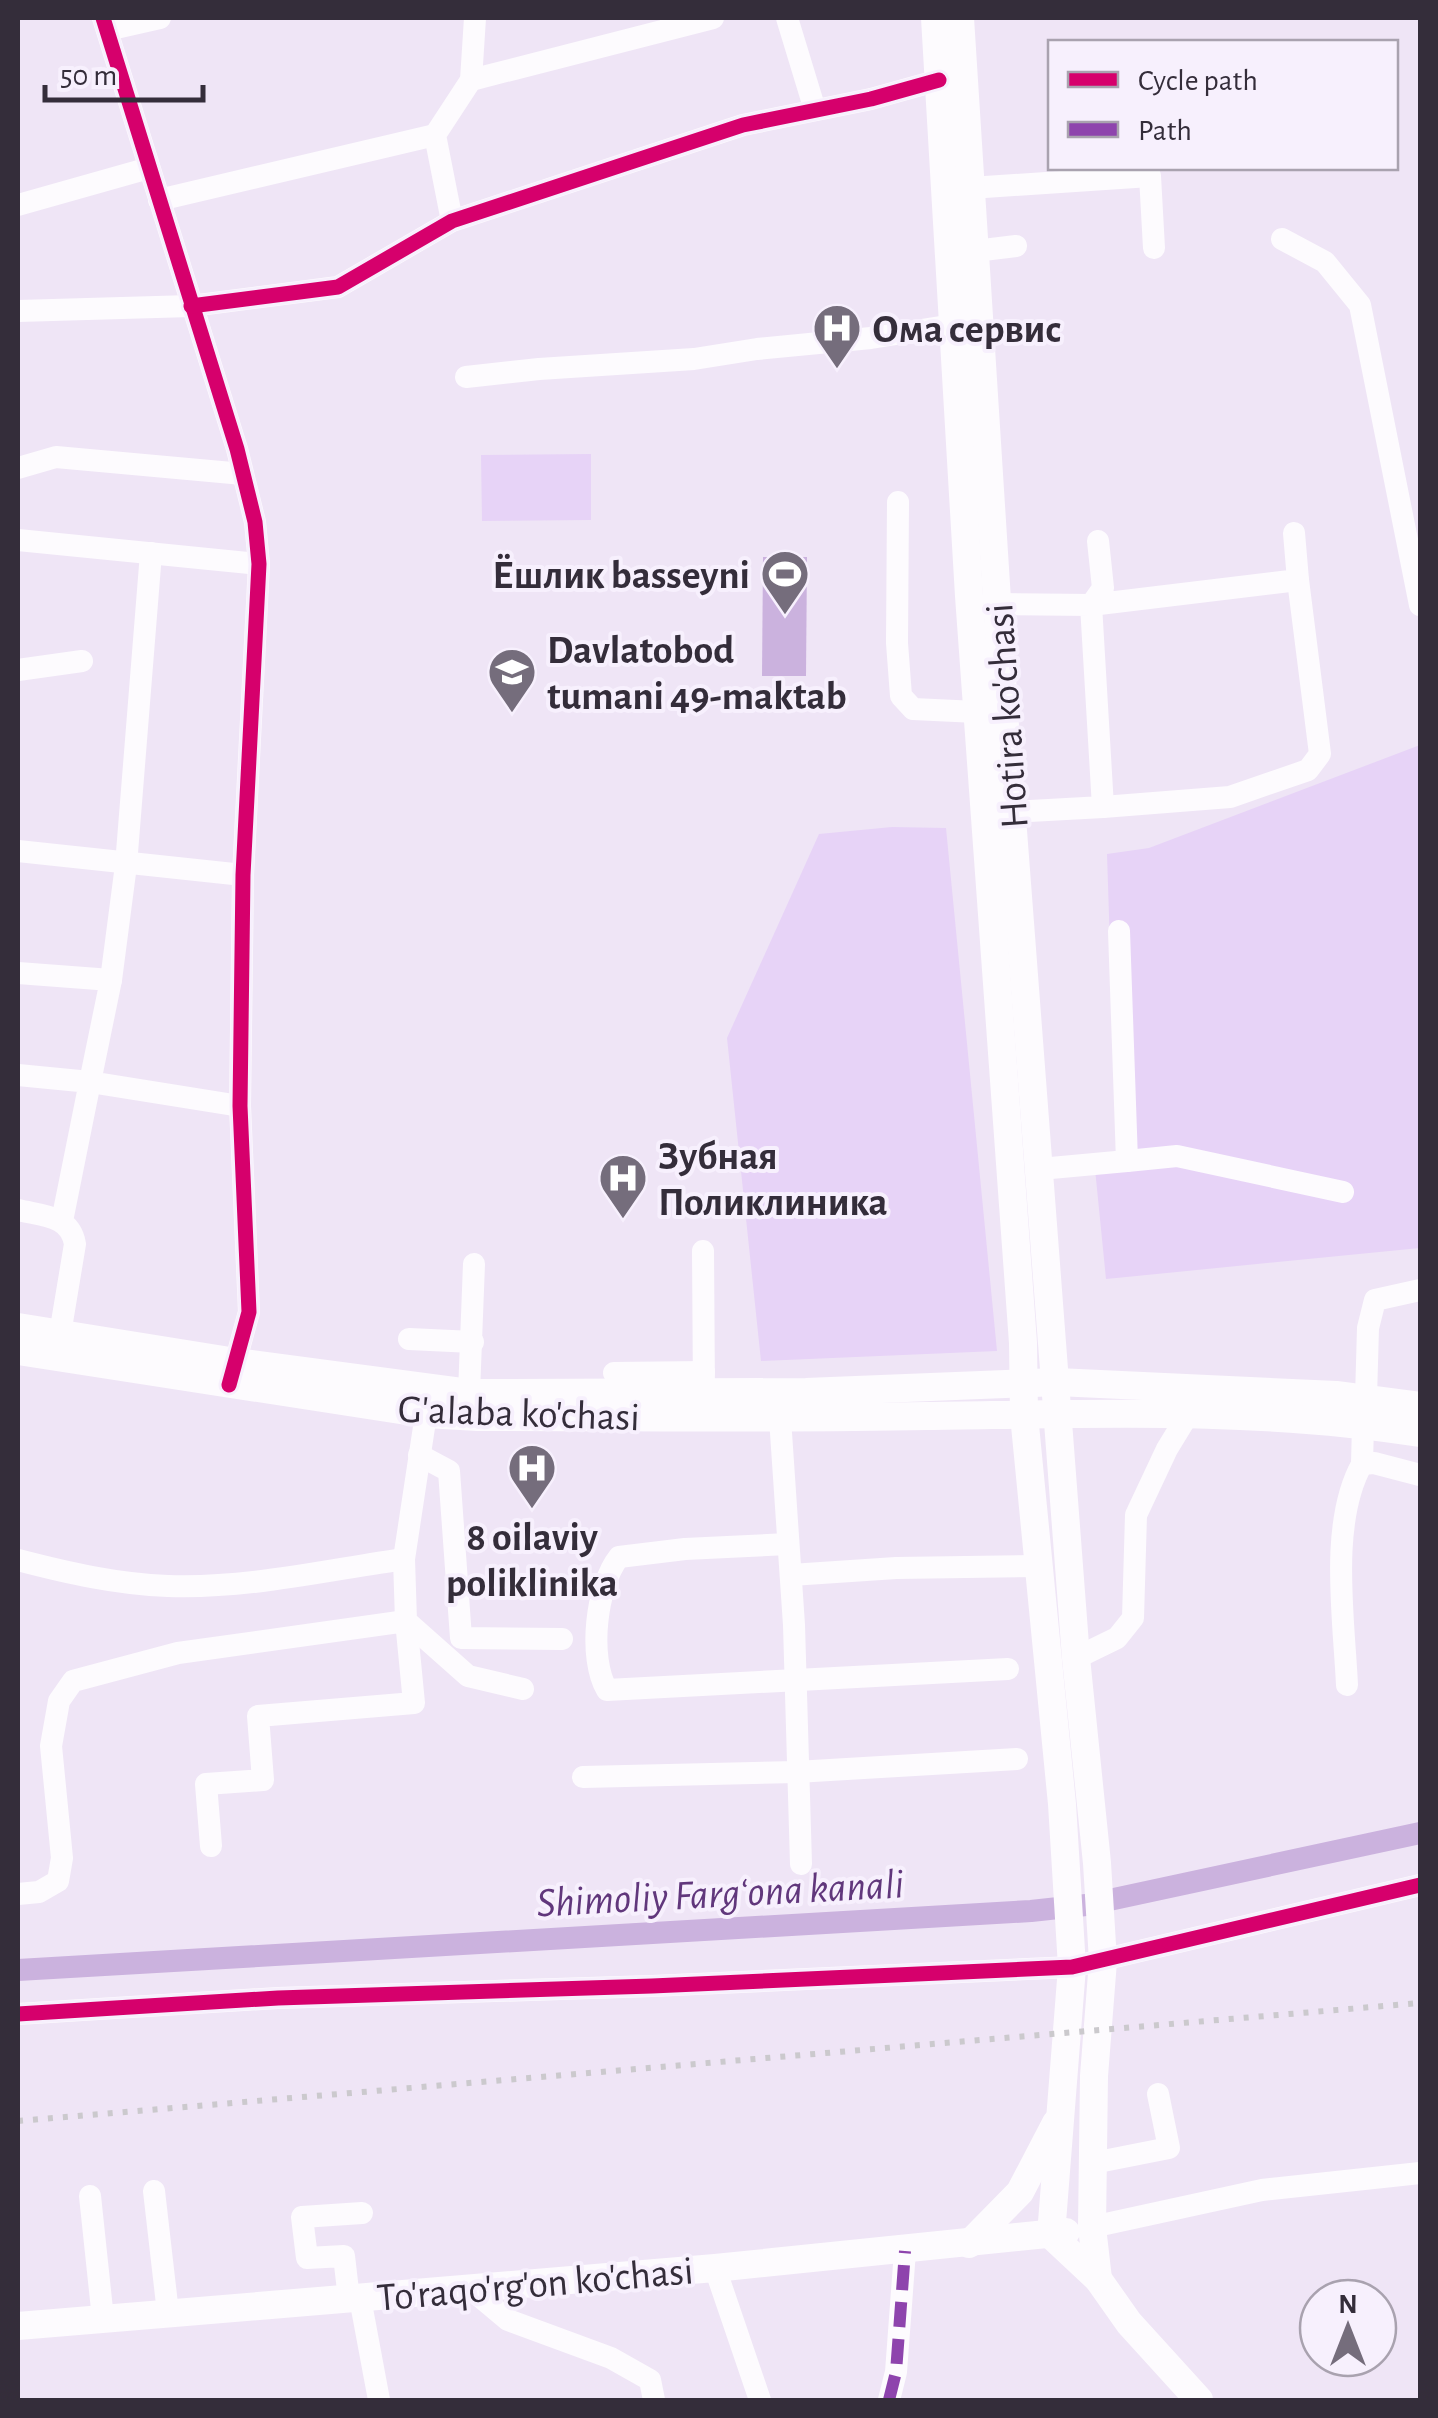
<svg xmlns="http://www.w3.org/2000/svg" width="1438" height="2418" font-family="'Alegreya Sans',sans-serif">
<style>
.green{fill:#e7d3f7}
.water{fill:#cbb2de}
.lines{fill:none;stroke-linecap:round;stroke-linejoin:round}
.canal{stroke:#cbb2de;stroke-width:22}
.minor{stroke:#fdfbfe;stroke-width:22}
.major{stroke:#fdfbfe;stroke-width:28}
.rail{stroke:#cbc9cd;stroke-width:6;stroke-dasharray:5 10;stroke-linecap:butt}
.quiet{stroke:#8e44ad;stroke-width:12;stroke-dasharray:25 12;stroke-linecap:butt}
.cycleway-casing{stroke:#f7f0fd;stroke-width:21}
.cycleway{stroke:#d6006c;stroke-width:15}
.labels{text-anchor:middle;stroke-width:8;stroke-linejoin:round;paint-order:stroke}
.poi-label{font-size:40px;font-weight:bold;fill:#342d3a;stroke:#f7f0fd;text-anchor:start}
.street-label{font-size:40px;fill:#342d3a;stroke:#f7f0fd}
.water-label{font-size:42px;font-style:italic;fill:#61377c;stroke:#f7f0fd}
</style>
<rect width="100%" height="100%" fill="#efe5f6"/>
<!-- green -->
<g class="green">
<polygon points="591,454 591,520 482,521 481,455"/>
<polygon points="1420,745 1420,1248 1106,1279 1095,1169 1117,1162 1107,854 1149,848"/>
<polygon points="892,827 946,828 997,1351 761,1361 727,1038 819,834"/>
</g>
<!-- water -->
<polygon class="water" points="763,557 807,557 806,676 762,676"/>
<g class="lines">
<!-- canal -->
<polyline class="canal" points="18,1970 1031,1911 1086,1905 1420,1833"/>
<!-- minor -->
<g class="minor">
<polyline points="103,18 237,449 255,522 259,564 243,875 240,1106 249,1312 231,1378"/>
<polyline points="787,18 815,110"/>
<polyline points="107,30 160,18"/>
<polyline points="471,80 713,18"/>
<polyline points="970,188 1150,176 1154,248"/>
<polyline points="159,200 435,135"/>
<polyline points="18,205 149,168"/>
<polyline points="452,221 435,135 471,80 475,18"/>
<polyline points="1282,239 1325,262 1360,305 1420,605"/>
<polyline points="975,251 1016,246"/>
<polyline points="18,311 191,306 338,287 452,221 743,125 871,99 939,80"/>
<polyline points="466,377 539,369 694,359 757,349 871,338 953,325"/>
<polyline points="18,468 56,457 243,474"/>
<polyline points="898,502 897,643 901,696 913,709 977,712"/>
<polyline points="18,540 259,564"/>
<polyline points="1098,541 1103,588 1091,605 1298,580 1294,533"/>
<polyline points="151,553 126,865 111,980 90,1082 240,1106"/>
<polyline points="997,604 1091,605 1103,807 1012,812"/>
<polyline points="18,670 82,661"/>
<polyline points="1103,807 1230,797 1308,770 1320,754 1298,580"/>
<polyline points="18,851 243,875"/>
<polyline points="18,973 111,980"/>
<polyline points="18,1075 90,1082 62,1221"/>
<polyline points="1127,1161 1177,1156 1343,1192"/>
<polyline points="1040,1169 1127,1161 1119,931"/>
<path d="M18,1210C43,1216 70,1215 75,1244L60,1334"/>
<polyline points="703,1251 704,1393"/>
<polyline points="409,1339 473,1342"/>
<polyline points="614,1373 704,1372"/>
<polyline points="469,1393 474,1264"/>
<polyline points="1366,1398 1368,1328 1375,1300 1420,1290"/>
<polyline points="426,1414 404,1559 406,1621 468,1676 523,1689"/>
<polyline points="780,1418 794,1625 801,1864"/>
<polyline points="1363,1424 1362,1464 1374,1463 1420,1475"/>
<polyline points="419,1455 449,1471 461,1638 562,1639"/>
<path d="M788,1544L685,1549L619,1557C596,1586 588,1658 607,1690L1008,1669"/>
<path d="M18,1560C68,1573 116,1584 168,1586C246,1589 327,1570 404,1559"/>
<polyline points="791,1575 896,1568 1039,1566"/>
<polyline points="1076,1658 1117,1638 1133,1618 1136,1515 1167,1449 1189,1413"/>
<path d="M1347,1685C1344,1619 1329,1523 1362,1464"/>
<polyline points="583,1777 796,1772 1017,1759"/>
<polyline points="18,1894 39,1892 58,1881 62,1858 51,1746 59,1701 73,1681 178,1653 406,1621 414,1703 258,1716 263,1780 206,1784 211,1846"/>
<polyline points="18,2014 278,1998 652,1986 1072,1967 1420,1885"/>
<polyline points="1093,2163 1169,2148 1158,2094"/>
<polyline points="154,2191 168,2313"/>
<polyline points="90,2196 103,2319"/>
<polyline points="1092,2227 1262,2190 1420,2173"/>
<polyline points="715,2268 760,2400"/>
<polyline points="471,2289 508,2320 611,2358 650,2380 654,2400"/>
<polyline points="360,2298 379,2400"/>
<polyline points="349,2299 344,2256 307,2258 302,2217 362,2213"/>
<polyline points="889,2400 896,2372 905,2251"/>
</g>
<!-- major -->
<g class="major">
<polyline points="935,18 969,596 1023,1343 1024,1415 1062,1804 1072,1967 1051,2235 1098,2279 1129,2323 1199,2400"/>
<polyline points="960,18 1005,726 1076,1658 1097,1863 1103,1961 1094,2076 1092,2227 1098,2279"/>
<polyline points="18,1327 236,1362 469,1393 806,1392 1057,1382 1336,1395 1420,1406"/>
<path d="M18,1351L426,1414L478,1417C628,1417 777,1419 927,1416C1092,1414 1257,1407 1420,1433"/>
<polyline points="969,2244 1020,2192 1056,2123"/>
<polyline points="18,2326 715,2268 1066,2232"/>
</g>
<!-- rail -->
<polyline class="rail" points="18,2121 1420,2003"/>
<!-- quiet -->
<polyline class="quiet" points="889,2400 896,2372 905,2251"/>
<!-- cycleway casing -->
<g class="cycleway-casing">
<g id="cycleway">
<polyline points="103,18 237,449 255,522 259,564 243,875 240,1106 249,1312 229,1385"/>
<polyline points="191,306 338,287 452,221 743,125 871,99 939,80"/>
<polyline points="18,2014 278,1998 652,1986 1072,1967 1420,1885"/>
</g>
</g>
<!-- cycleway -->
<use href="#cycleway" class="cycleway"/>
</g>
<!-- icons -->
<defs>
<g id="hospital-pin" transform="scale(2.5)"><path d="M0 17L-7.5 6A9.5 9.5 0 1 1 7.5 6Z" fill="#756d7c" stroke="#f7f0fd"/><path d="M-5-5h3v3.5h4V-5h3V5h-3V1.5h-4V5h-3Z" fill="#fff"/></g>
<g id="stadium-pin" transform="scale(2.5)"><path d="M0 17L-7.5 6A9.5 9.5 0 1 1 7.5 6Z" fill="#756d7c" stroke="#f7f0fd"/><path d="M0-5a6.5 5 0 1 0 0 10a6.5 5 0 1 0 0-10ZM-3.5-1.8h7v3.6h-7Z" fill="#fff"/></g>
<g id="school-pin" transform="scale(2.5)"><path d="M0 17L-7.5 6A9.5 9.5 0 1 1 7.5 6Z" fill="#756d7c" stroke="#f7f0fd"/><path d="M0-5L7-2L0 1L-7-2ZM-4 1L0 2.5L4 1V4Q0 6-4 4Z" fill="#fff"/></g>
</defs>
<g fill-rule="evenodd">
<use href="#hospital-pin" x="837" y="328"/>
<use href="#stadium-pin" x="785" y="574"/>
<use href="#school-pin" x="512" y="672"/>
<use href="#hospital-pin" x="623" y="1178"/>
<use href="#hospital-pin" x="532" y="1468"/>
</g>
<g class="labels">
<!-- poi labels -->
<g class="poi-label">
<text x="872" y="342">Ома сервис</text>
<text x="750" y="588" text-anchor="end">Ёшлик basseyni</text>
<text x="547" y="663">Davlatobod<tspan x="547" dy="46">tumani 49-maktab</tspan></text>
<text x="658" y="1169">Зубная<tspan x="658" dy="46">Поликлиника</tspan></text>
<text x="532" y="1550" text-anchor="middle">8 oilaviy<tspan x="532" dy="46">poliklinika</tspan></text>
</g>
<!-- street labels -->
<g class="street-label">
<text transform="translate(1006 716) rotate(-94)" y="14">Hotira ko'chasi</text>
<text transform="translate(519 1412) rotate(2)" y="14">G'alaba ko'chasi</text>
<text transform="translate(535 2283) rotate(-5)" y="14">To'raqo'rg'on ko'chasi</text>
</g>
<!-- water labels -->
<g class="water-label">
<text transform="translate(720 1892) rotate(-3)" y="15">Shimoliy Fargʻona kanali</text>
</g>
</g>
<!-- border -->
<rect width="1438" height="2418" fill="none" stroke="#342d3a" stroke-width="40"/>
<!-- legend -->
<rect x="1048" y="40" width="350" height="130" fill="#f7f0fd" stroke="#a9a2af" stroke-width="2.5"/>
<rect x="1068" y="72" width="50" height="15" fill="#d6006c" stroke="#a9a2af" stroke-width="2.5"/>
<text x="1138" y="90" font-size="30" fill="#342d3a">Cycle path</text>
<rect x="1068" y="122" width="50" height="15" fill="#8e44ad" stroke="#a9a2af" stroke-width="2.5"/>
<text x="1138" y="140" font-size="30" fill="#342d3a">Path</text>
<!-- north arrow -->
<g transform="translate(1348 2328)"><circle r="48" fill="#f7f0fd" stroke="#a9a2af" stroke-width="2.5"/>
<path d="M0-8L18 38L0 25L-18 38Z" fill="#756d7c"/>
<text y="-15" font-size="28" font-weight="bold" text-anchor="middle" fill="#342d3a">N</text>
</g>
<!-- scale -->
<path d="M45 85v15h158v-15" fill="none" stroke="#342d3a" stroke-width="5"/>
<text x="60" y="85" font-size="30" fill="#342d3a" stroke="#f7f0fd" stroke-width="8" paint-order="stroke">50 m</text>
</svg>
